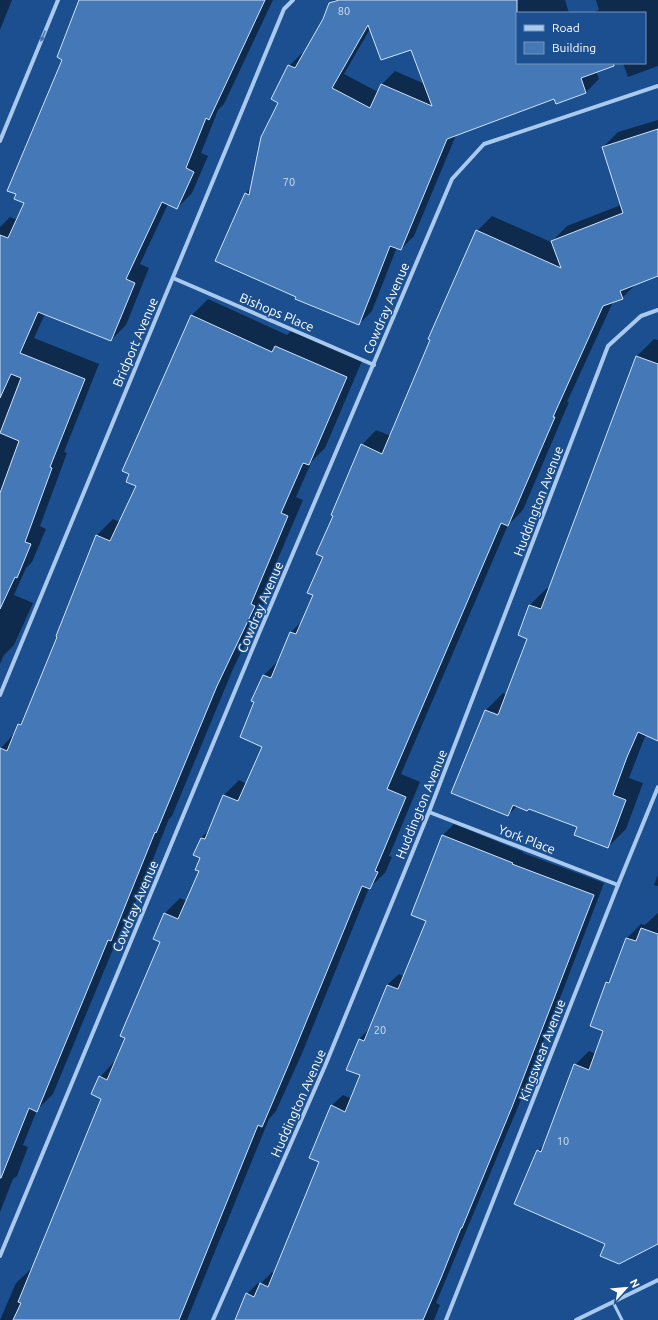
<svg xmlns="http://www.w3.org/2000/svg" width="658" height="1320" font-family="Ubuntu,sans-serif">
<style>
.shadow{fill:#0007;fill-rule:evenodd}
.building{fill:#4478b7;stroke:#cfe3fa;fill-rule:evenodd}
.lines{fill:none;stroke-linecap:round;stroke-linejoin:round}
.service{stroke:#a9c9ee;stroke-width:3}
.minor{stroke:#a9c9ee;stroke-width:4}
.oneway{fill:#4674ac}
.labels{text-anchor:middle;stroke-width:3;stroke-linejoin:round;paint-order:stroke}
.number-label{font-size:11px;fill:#d0dded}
.street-label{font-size:13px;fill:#fff;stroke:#1b4f8f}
</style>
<rect width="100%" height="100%" fill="#1b4f8f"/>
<!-- shadow -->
<g class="shadow">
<polygon points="0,0 12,0 0,30"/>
<polygon points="80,0 273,0 224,104 218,110 201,153 208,156 192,193 177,208 168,204 140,264 149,268 126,325 111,340 45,314 34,338 99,364 64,452 67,453 40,526 46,529 32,562 26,568 14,595 33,603 14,645 4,655 0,664 0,227 10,217 17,220 25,203"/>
<path d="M334,0H565L569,13H517V63H620L596,71L599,79L586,92L555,98L456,135L414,236L401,249L397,247L372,311L359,324L297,297L246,193L252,187L279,103L289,66L302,53L304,54L324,19L330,4ZM370,29L412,48L425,84L395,71L382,84L378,92L344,74Z"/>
<polygon points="596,0 658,0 658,66 628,77 623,63 645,63 645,13 590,13 599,10"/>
<polygon points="658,120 658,275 637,283 622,298 613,302 567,402 569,402 523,510 508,525 401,774 420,782 389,856 392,857 385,873 369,888 303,1051 276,1111 269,1119 187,1320 0,1320 16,1283 31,1269 32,1269 103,1099 100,1077 114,1062 116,1063 161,942 155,939 165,913 180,898 187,901 200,871 201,838 210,829 224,795 239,780 247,784 263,746 255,702 253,701 264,675 279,660 291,632 302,621 314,595 324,557 362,445 376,430 391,436 477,231 492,216 553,243 552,241 567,226 621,205 603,147 618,132"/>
<polygon points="208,299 287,335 292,330 362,361 325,448 312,461 296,497 303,500 266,587 271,590 233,669 172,816 169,819 127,924 121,930 53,1094 37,1110 23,1145 28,1147 17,1176 13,1179 0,1212 0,749 15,733 19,725 25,719 59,636 96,536 113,519 120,522 137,485 131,473 123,470 192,315"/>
<path d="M654,339L658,340V735L646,734L644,739L629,778L643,783L626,829L608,847L578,826L529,808L517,806L508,815L486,710L503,693L507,695L528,638L530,605L547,588L549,589L637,356ZM493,712L503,716L493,714Z"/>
<polygon points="454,824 523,852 523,853 604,883 523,1095 436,1303 440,1305 434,1320 236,1320 247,1294 258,1283 260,1284 272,1272 274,1274 321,1161 331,1106 343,1095 352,1099 361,1075 359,1039 369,1029 387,985 399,974 404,977 428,921 412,915 443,835"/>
<polygon points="658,875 658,886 654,885"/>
<polygon points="658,913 658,1242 606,1243 516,1204 538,1151 545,1144 575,1065 589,1051 596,1054 605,1031 607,982 613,977 627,938 641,924 645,925"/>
</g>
<!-- building -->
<g class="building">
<polygon points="79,0 265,0 209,120 206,118 186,168 194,172 177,209 162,202 126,279 135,283 111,341 38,312 20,353 85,379 50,467 52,468 25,542 31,544 17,578 15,577 0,609 0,493 19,441 0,433 21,378 11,374 0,398 0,235 8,238 24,203 14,199 16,194 7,191 62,60 57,57"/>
<path d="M339,0H517V63H614V66L581,78L586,93L556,104L554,99L447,139L401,250L390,246L359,325L295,299L296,297L215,261L245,193L249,195L261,137L278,103L271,99L288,65L295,68L323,19L329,3ZM368,25L381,60L411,50L432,106L381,84L370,108L332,88Z"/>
<polygon points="658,129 658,276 620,291 623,299 603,306 553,417 555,417 508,526 501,523 387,789 406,797 375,871 378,872 370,889 362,886 288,1066 262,1127 258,1125 179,1320 13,1320 21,1303 18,1302 101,1099 91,1094 99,1076 107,1080 125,1038 120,1036 160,942 153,939 164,913 178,919 199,871 195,870 200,858 193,855 201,838 205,839 223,795 238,801 262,747 240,737 254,702 251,701 263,675 271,678 290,632 296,634 313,595 307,593 323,557 316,554 333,516 331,515 361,444 382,454 430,340 428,339 476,230 561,268 551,241 623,213 602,147"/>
<polygon points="191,315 272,352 275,346 347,377 309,465 303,463 281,513 288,516 251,604 255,606 217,686 156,833 155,832 111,941 108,940 37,1112 29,1108 1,1178 0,1178 0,748 7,751 18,724 21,725 57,637 56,636 96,535 110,541 136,486 126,482 129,474 122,471"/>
<polygon points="636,356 658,364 658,741 638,732 627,757 613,795 626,800 608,848 574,835 577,827 529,809 527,811 513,805 508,816 451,793 485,710 498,715 527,639 518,635 529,605 541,609"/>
<polygon points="442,835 513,863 512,864 594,895 512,1107 462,1228 461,1228 441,1278 423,1320 235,1320 246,1293 254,1297 260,1283 268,1287 319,1162 309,1158 331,1105 345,1112 360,1075 346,1070 359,1039 364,1041 387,985 398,989 426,921 411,915"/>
<polygon points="641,928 658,934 658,1244 619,1264 600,1256 605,1244 514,1204 537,1150 541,1152 574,1064 589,1070 603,1031 590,1026 606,982 609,983 626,938 636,941"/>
</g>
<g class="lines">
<!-- service -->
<polyline class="service" points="613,1302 622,1320"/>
<!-- minor -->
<g class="minor">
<polyline points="0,141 58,0"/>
<polyline points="173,278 374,365"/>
<path d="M0,695C93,466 190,238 284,9L293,0"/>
<polyline points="429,812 618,885"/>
<polyline points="0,1256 257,638 452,179 484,144 658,86"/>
<polyline points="213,1320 325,1066 429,812 608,346 641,316 658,310"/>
<polyline points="446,1320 618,885 658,787"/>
<polyline points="576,1320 658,1280"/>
</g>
</g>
<!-- one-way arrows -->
<defs><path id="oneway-solid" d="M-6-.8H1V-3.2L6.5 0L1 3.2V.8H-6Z"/></defs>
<use class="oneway" href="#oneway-solid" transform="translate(43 36) rotate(112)"/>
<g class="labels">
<!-- number labels -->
<g class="number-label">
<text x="344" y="15">80</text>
<text x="289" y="186">70</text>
<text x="380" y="1034">20</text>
<text x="563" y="1145">10</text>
</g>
<!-- street labels -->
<g class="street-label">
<text transform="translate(386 308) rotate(-67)" y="5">Cowdray Avenue</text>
<text transform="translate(277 312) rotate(23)" y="5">Bishops Place</text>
<text transform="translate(135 342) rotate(-67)" y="5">Bridport Avenue</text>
<text transform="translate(538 501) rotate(-69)" y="5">Huddington Avenue</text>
<text transform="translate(260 607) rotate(-67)" y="5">Cowdray Avenue</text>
<text transform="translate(421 804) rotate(-68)" y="5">Huddington Avenue</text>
<text transform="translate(527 839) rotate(21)" y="5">York Place</text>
<text transform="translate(135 906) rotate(-67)" y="5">Cowdray Avenue</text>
<text transform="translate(542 1050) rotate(-69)" y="5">Kingswear Avenue</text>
<text transform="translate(298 1103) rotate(-66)" y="5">Huddington Avenue</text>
</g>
</g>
<!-- legend -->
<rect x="516" y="12" width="130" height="52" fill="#1b4f8f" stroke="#7695bc"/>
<rect x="524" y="25" width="20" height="6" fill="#a9c9ee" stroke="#7695bc"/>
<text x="552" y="32" font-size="12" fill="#ffffff">Road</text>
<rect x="524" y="42" width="20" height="12" fill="#4478b7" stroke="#7695bc"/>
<text x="552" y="52" font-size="12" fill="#ffffff">Building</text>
<!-- north arrow -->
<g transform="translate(626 1288) rotate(63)" stroke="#1b4f8f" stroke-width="3" paint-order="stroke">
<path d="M0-3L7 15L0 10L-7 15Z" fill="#ffffff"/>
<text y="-6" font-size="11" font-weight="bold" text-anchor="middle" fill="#ffffff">N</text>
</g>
</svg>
